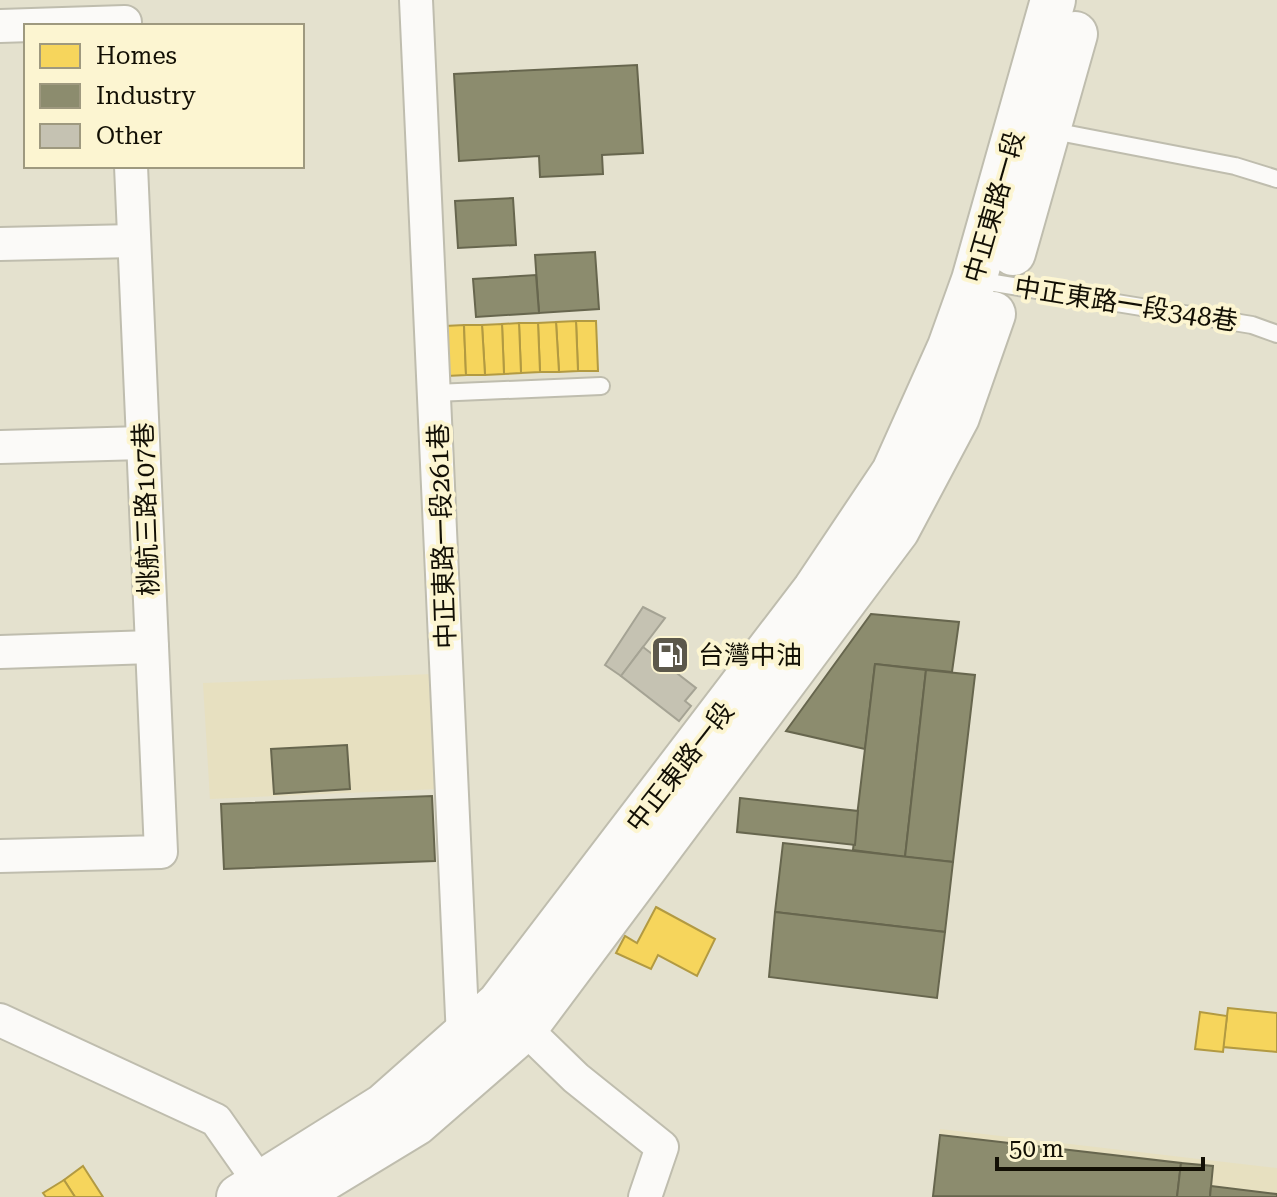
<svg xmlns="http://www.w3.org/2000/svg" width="1277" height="1197" font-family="'Roboto Serif','Noto Sans TC',serif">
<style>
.built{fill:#e7e0c0}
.homes{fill:#f6d55c;stroke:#b29a42;stroke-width:2}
.industry{fill:#8c8c6e;stroke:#67664e;stroke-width:2}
.building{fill:#c5c2b2;stroke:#a5a394;stroke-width:2}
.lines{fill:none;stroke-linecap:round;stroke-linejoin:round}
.service-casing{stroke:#bfbdae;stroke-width:20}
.minor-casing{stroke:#bfbdae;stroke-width:36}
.secondary-casing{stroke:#bfbdae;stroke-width:48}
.service{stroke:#fbfaf8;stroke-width:16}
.minor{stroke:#fbfaf8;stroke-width:32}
.secondary{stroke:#fbfaf8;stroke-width:44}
.labels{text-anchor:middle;stroke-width:8;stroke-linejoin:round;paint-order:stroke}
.street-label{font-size:26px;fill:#120f04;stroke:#fcf5d1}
.poi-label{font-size:26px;fill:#120f04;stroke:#fcf5d1;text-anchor:start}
</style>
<rect width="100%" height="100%" fill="#e4e1ce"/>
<!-- built -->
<g class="built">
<polygon points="432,674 438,789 210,799 203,683"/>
<polygon points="940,1129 1277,1168 1277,1197 933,1197"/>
</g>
<!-- homes -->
<g class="homes">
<polygon points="576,321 596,321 598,371 578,371"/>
<polygon points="576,321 578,371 559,372 556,322"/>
<polygon points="556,322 559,372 540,372 538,323"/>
<polygon points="519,323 538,323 540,372 521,373"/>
<polygon points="519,323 521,373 504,374 502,324"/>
<polygon points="502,324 504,374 485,375 482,325"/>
<polygon points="464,325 466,375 447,376 445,326"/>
<polygon points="464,325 482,325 485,375 466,375"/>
<polygon points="656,907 715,939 697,976 658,955 651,969 616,953 625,936 637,943"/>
<polygon points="1228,1008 1277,1013 1277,1052 1223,1047"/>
<polygon points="1200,1012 1227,1016 1223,1052 1195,1049"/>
<polygon points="83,1166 103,1197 75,1197 64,1180"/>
<polygon points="64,1180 75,1197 46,1197 43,1193"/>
</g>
<!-- industry -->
<g class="industry">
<polygon points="637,65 643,153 602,155 603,174 540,177 539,156 459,161 454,74"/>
<polygon points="513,198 516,245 458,248 455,201"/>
<polygon points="595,252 599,309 539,313 535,255"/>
<polygon points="536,275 539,313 476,317 473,279"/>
<polygon points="871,614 959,622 952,672 875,664 865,749 786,731"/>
<polygon points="875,664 926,670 905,857 853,850"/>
<polygon points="926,670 975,675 953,862 905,857"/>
<polygon points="347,745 350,789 274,794 271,749"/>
<polygon points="432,796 435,861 224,869 221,804"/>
<polygon points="740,798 858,811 855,845 737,832"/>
<polygon points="783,843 953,862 945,932 775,912"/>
<polygon points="775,912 945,932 937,998 769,977"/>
<polygon points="940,1135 1181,1163 1177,1197 933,1196"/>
<polygon points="1181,1163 1213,1166 1210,1197 1177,1197"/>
<polygon points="1211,1186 1277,1194 1277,1197 1210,1197"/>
</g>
<!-- building -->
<g class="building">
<polygon points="643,607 665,618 621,676 605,665"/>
<polygon points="643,647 696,688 685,701 691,706 679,721 621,676"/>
</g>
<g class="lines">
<!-- service casing -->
<g class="service-casing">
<g id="service">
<polyline points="1048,130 1235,166 1277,179"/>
<polyline points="976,280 1252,325 1277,334"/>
<polyline points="435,393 601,386"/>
</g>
</g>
<!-- minor casing -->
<g class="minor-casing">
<g id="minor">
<polyline points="416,0 463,1038 470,1047"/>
<polyline points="0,26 125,22"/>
<polyline points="0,244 134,241"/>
<polyline points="0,447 143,443"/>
<polyline points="0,652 152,647"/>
<polyline points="0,856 161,852 131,166"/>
<polyline points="509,1013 576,1078 662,1147 645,1197"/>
<polyline points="0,1020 216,1120 270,1197"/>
</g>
</g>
<!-- secondary casing -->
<g class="secondary-casing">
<g id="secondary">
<polyline points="1013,253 1075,34"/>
<polyline points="239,1197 384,1106 499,1004 815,590 894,472 950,347 974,280 1053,0"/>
<polyline points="294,1197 416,1123 525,1028 897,530 957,417 993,314"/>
</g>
</g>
<!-- service -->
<use href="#service" class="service"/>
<!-- minor -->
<use href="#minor" class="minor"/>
<!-- secondary -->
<use href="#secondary" class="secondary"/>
</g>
<!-- icons -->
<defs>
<g id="fuel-square" transform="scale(2)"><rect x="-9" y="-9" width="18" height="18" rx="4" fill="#5c584b" stroke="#fcf5d1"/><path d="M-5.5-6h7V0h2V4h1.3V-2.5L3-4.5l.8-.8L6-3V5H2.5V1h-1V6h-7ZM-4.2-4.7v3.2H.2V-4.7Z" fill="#fff"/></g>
</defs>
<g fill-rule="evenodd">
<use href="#fuel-square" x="670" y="655"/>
</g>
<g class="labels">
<!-- street labels -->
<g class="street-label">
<text transform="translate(994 207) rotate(-74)" y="9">中正東路一段</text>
<text transform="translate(1126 304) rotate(9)" y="9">中正東路一段348巷</text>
<text transform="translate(146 509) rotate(-92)" y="9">桃航三路107巷</text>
<text transform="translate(442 536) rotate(-92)" y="9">中正東路一段261巷</text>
<text transform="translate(680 767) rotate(-52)" y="9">中正東路一段</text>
</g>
<!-- poi labels -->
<g class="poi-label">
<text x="698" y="664">台灣中油</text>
</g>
</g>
<!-- legend -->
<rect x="24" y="24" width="280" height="144" fill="#fcf5d1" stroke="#9e997f" stroke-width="2"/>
<rect x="40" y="44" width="40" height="24" fill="#f6d55c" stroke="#9e997f" stroke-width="2"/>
<text x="96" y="64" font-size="24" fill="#120f04">Homes</text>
<rect x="40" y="84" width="40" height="24" fill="#8c8c6e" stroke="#9e997f" stroke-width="2"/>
<text x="96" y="104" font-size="24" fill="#120f04">Industry</text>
<rect x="40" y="124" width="40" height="24" fill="#c5c2b2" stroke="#9e997f" stroke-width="2"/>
<text x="96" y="144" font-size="24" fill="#120f04">Other</text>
<!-- scale -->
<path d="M997 1157v12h206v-12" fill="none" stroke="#120f04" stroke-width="4"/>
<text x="1009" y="1157" font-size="24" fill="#120f04" stroke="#fcf5d1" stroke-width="6" paint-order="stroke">50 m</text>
</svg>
